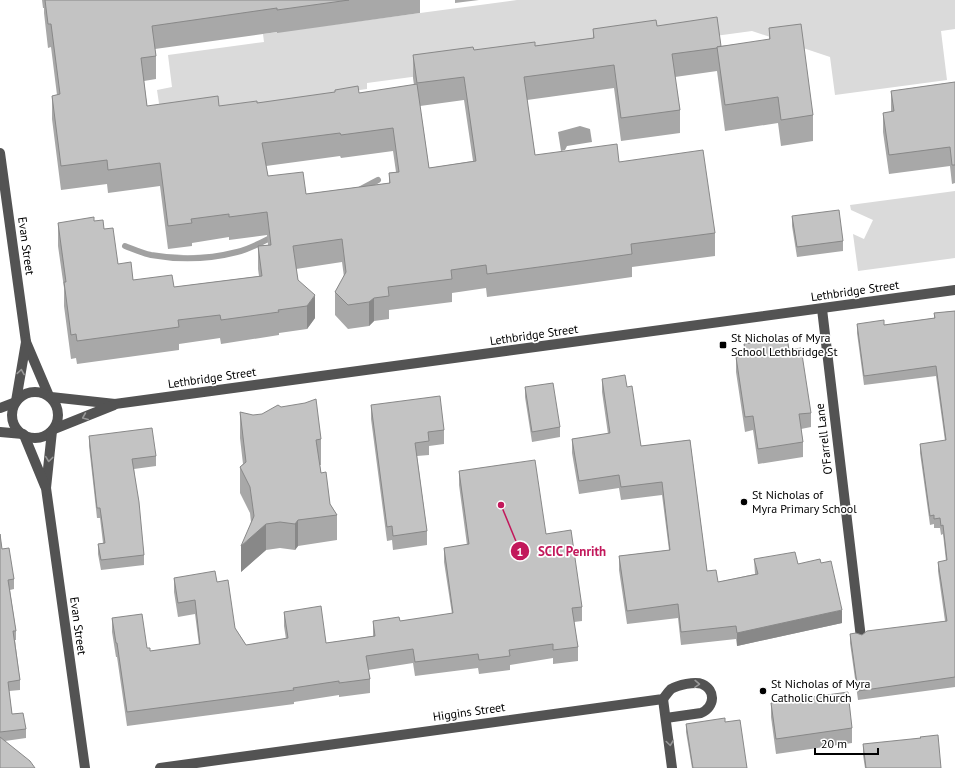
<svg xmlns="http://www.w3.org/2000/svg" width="955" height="768" font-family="'PT Sans',sans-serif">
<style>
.green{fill:#dadada}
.water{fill:#a1a1a1}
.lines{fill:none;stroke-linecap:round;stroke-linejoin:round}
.stream{stroke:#a1a1a1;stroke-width:6}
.minor{stroke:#535353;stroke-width:10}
.wall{fill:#a8a8a8;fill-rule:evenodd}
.shaded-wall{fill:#888}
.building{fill:#c3c3c3;stroke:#888;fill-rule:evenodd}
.oneway{stroke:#989898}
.poi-dot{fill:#000;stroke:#fff;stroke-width:1.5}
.labels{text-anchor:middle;stroke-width:3.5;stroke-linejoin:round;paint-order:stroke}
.street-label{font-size:12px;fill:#000;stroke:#fff}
.poi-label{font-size:12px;fill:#000;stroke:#fff;text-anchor:start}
.leader{fill:none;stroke:#c2185b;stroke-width:1.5}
.callout-dot{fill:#c2185b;stroke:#fff;stroke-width:1.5}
.mark-label{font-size:12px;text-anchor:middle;font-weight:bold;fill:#fff}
.callout-label{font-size:13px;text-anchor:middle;font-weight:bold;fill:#c2185b;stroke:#fff;stroke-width:3.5;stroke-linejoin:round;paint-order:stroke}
</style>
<rect width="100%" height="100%" fill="#fff"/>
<!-- green -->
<g class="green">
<polygon points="517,0 955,0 955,29 941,31 947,80 835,95 830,57 752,31 367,83 367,89 161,117 157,90 172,87 168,55 264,42 263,34"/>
<polygon points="955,191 955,258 858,271 853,234 864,239 873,220 851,210 850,205"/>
</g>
<!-- water -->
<polygon class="water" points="580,126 590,129 592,142 567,146 565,150 561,151 558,132"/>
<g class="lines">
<!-- stream -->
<g class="stream">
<polyline points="361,189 378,180"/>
<path d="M125,246C133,249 142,253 151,255C179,260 210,259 237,252C250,249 262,242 274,236"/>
</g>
<!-- minor -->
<g class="minor">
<polyline points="0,153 26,342 49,396"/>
<polyline points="822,309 861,638"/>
<circle cx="35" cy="415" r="23"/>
<polyline points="51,397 115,404 955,290"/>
<polyline points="16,401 26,342"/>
<polyline points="0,408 16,402"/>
<polyline points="54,429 114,405"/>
<polyline points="52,431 46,488 85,768"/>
<polyline points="0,432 23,434"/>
<polyline points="24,435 45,486"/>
<polyline points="663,699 672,768"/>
<path d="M160,768L663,699C666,695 668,692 671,689C678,685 695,681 702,684C716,690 715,707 701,713L666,718"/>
</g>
</g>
<!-- wall -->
<g class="wall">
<path d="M42,0H420V13L277,33V32L155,49L156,56V79L144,81L147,106H219L257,103L359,93L414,85L413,78V55L535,46L593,38V29L657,26L721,46L769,40V28L813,115V141L781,146L778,123L725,131L717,71L675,77L680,110V133L621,141L614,88L527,100L535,155L619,162L715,233V256L632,267V277L576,285L487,297L486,288L452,293V302L389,310V319L374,321L369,326L348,329L335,315V292L344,277L342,262L296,269L298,280L315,318L307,329L279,333V335L221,344L220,338L179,344V350L77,364L76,358L71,359L64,306V288L58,246V223L94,221L104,229L118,264L133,280L174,287L259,276L258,269V246L268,245L267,235L229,240V237L192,243V246L168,249L160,186L108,193L107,184L61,190L52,119V96L57,95L51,47L48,48L44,13V8H43ZM464,100L473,161L429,168L420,106ZM393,151L396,172L389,173V183L306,194L268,176L266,166L340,156L341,158Z"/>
<polygon points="455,0 479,0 455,3"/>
<polygon points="955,82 955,183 952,184 950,166 889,174 883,132 883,113 891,112 891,91"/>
<polygon points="792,216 843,241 843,251 797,257 792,226"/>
<polygon points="955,311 955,687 858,700 850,643 850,634 862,635 945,621 938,571 938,562 946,561 943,534 941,535 940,528 934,528 934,524 930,525 920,453 920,444 945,441 936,376 864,385 857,333 857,324 884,325 934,318 934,313"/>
<polygon points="744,344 789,350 811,413 811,427 801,429 803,442 803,457 758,464 753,430 745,432 736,372 736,357 744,356"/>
<polygon points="602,379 627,387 641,446 690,440 707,571 718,582 755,574 754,559 798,564 842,623 737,646 736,639 681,645 678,618 627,624 619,570 619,556 669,550 662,495 621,500 619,488 579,494 572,453 572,439 608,434 602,392"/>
<polygon points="525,387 560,427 560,437 532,442 525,397"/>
<polygon points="371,405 444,430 444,444 429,446 429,455 417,456 427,531 427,545 393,550 392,540 387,541 371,419"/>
<polygon points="240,412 321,439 321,465 320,465 321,473 330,504 337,515 337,540 298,546 295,550 280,548 266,550 241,572 251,522 250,513 240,493 240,467 243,464 240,438"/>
<polygon points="89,436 156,456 156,466 134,469 144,555 144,565 101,570 98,554 98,544 103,543 100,518 97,518 89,446"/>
<polygon points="459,471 546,534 582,607 582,621 574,622 578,647 578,661 553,664 553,658 510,665 510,670 479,674 478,668 415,676 413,663 368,670 370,679 370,693 339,697 339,695 294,702 294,704 127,726 117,657 116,657 112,632 112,618 150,651 199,645 195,614 178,617 174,592 174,578 217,582 235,628 246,645 286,639 284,626 284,612 326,643 373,636 373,621 400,621 452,614 444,562 444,548 467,545 459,485"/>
<polygon points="0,534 2,549 14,579 14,589 10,590 16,631 16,640 15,640 20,680 20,690 9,691 12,714 26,729 26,738 5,741 0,768"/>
<polygon points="771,703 852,728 852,743 776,754 771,717"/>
<polygon points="725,722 747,768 692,768 686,732 686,724"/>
<polygon points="863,744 941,768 865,768 863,755"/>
</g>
<!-- shaded-wall -->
<g class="shaded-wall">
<polygon points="315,295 315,318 307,329 307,306"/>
<polygon points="374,298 374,321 369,326 369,302"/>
<polygon points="298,520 298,546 295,550 295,524"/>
<polygon points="266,524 266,550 241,572 241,546"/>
<polygon points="842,610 842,623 737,646 737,633"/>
</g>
<!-- building -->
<g class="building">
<path d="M45,0H349L277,10V8L152,26L156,56L141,58L147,106L218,96L219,106L257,101V103L335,92V90L358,86L359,93L417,84L429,168L476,161L464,77L417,83L413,55L473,47L474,50L535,42V46L594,38L593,29L656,20L657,26L717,17L721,46L717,47V48L672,54L680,110L621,118L614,65L524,77L535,155L617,144L619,162L703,150L715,233L631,244L632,254L576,262L487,274L486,265L451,270L452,279L388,287L389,296L374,298L369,302L348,305L335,292L346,272L342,239L293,246L298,280L315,295L307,306L278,310L279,312L221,320L220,315L178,320L179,327L77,341L76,334L71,335L64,282H66L58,223L94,217V221L103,220L104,229L113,228L118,264L131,262L133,280L172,275L174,287L262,276L258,246L271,245L267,212L229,217V214L191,219L192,223L168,226L160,163L108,170L107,160L61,166L52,96L60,94L51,24H48ZM393,128L399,172L389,173L390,183L306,194L303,172L268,176L262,143L340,133L341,135Z"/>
<polygon points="801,24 813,115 781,120 778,97 725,105 717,47 770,39 769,28"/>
<polygon points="955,82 955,165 952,165 950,147 889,155 883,113 894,111 891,91"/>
<polygon points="839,210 843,241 797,247 792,216"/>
<polygon points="955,311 955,677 858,691 850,634 856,633 862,635 867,631 947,621 938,562 947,560 943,525 941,526 940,518 934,519 934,515 930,516 920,444 946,440 936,366 864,376 857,324 884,320 884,325 935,318 934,313"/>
<polygon points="787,337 789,350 801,348 811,413 799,414 803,442 758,449 753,416 745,417 736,357 746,356 744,344"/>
<polygon points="625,375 627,387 632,386 641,446 690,440 707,571 716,570 718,582 758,574 754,559 795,552 798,564 820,559 821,563 831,561 842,610 737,633 736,626 681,632 678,604 627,611 619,556 670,550 662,482 621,487 619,475 579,481 572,439 610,433 602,379"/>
<polygon points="553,383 560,427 532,432 525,387"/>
<polygon points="440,396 444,430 428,432 429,441 415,443 427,531 393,536 392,526 387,527 371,405"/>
<polygon points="316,399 321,439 316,440 321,473 326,472 330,504 337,515 298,520 295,524 280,522 266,524 241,546 254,516 250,487 240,467 246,462 240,412 253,415 262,414 278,405 281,407 305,403"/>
<polygon points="152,428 156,456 132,459 139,502 144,555 101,560 98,544 105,543 100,508 97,508 89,436"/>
<polygon points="535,460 546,534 571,530 582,607 572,608 578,647 553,650 553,644 509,650 510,656 479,660 478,654 415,662 413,649 366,656 370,679 339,683 339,681 293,688 294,690 127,712 117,643 116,643 112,618 142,614 147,648 150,648 150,651 200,644 195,600 178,603 174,578 215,571 217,582 228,580 235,628 246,645 288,638 284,612 321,606 326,643 375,636 373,621 399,617 400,621 453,613 444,548 469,544 459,471"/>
<polygon points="0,534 2,549 9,548 14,579 8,580 16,631 13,631 20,680 8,682 12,714 23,713 26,729 0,732"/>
<polygon points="848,692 852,728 776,739 771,703"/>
<polygon points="725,718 725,722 740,720 747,768 693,768 686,724"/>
<polygon points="938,735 941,768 866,768 863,744 921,738 920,737"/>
<polygon points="0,737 30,761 35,768 0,768"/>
</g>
<!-- one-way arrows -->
<defs><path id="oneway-chevron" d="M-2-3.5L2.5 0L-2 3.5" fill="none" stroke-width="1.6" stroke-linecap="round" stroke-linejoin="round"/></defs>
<g class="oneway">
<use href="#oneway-chevron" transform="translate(21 372) rotate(-81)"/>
<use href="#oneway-chevron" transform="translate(85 417) rotate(157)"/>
<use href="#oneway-chevron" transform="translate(49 459) rotate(97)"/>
<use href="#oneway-chevron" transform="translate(697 684) rotate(2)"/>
<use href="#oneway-chevron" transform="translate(670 743) rotate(82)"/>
</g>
<!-- markers -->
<g class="poi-dot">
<rect x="719" y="341" width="8" height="8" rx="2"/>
<circle cx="744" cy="502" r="4"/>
<circle cx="763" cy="691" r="4"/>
</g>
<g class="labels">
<!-- street labels -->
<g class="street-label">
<text transform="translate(26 246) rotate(82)" y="4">Evan Street</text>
<text transform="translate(855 291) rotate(-8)" y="4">Lethbridge Street</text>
<text transform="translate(534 335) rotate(-8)" y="4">Lethbridge Street</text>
<text transform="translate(212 378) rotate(-8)" y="4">Lethbridge Street</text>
<text transform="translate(824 439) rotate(-97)" y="4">O'Farrell Lane</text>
<text transform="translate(78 626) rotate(82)" y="4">Evan Street</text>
<text transform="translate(469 712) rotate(-8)" y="4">Higgins Street</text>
</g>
<!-- poi labels -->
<g class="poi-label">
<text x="731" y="342">St Nicholas of Myra<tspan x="731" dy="14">School Lethbridge St</tspan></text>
<text x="752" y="499">St Nicholas of<tspan x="752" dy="14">Myra Primary School</tspan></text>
<text x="771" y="688">St Nicholas of Myra<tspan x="771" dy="14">Catholic Church</tspan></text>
</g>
</g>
<!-- callouts -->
<path class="leader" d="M501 505L520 551"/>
<g class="callout-dot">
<circle cx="501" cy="505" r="4"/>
<circle cx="520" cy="551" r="10"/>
</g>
<g class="mark-label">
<text x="520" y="556">1</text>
</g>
<g class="callout-label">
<text x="572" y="556">SCIC Penrith</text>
</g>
<!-- scale -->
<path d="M815 748v6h63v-6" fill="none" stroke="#000000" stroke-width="2"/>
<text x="821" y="748" font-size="12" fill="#000000" stroke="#ffffff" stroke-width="3" paint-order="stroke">20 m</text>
</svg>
